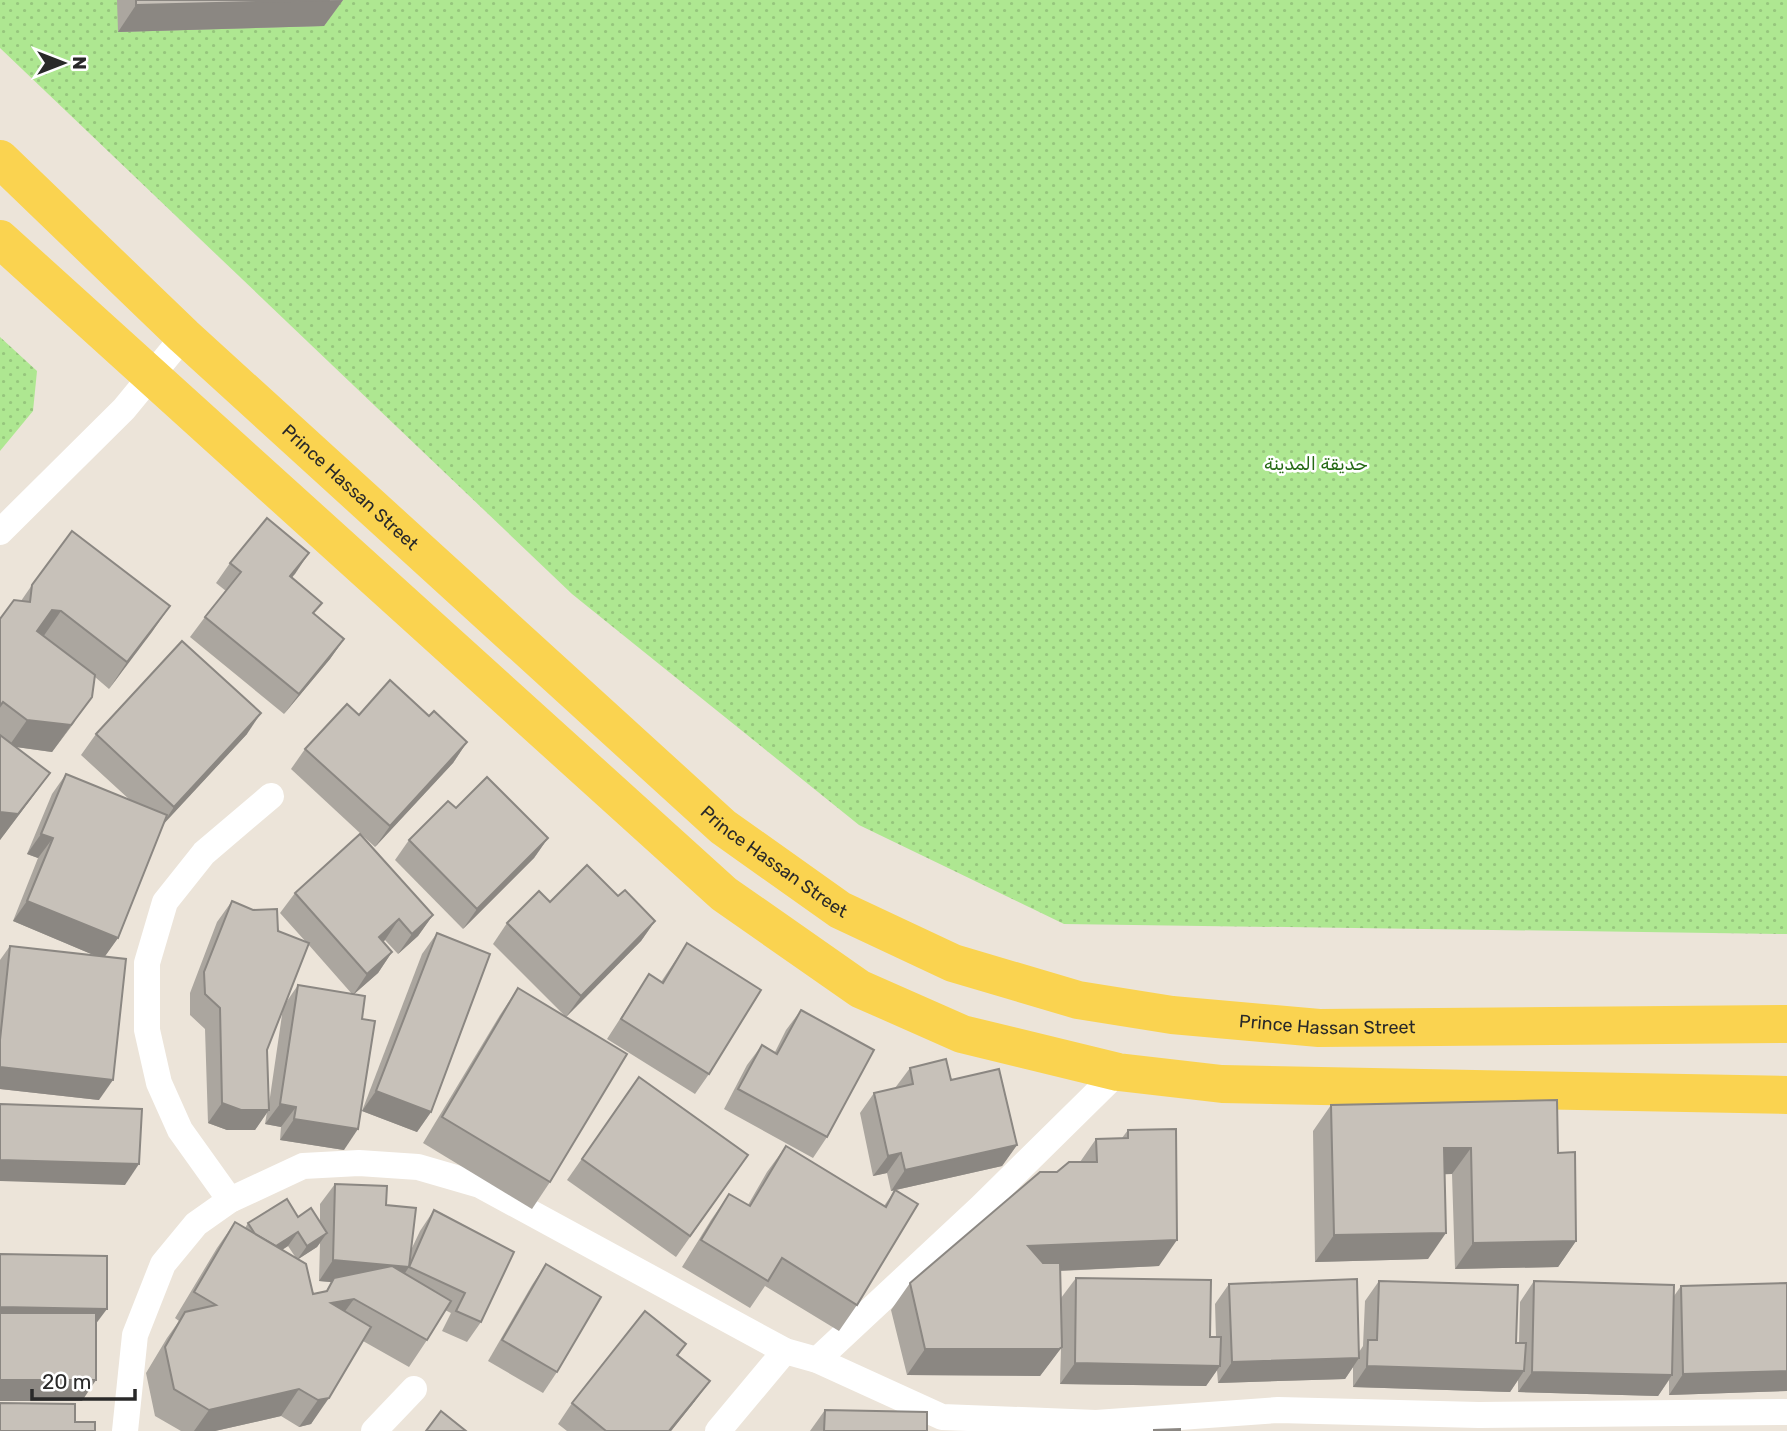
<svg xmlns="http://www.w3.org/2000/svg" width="1787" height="1431" font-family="Rubik,Cairo,sans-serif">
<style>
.grass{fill:url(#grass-dots)}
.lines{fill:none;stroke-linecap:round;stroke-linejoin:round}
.minor{stroke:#fff;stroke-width:26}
.primary{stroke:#fad350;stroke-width:38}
.wall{fill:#aba69f;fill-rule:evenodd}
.shaded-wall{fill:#8b8782}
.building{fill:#c7c1b9;stroke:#8b8782;stroke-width:2}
.labels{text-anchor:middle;stroke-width:5;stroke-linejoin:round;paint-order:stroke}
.park-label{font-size:18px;fill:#266a15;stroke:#fff}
.street-label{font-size:18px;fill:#292929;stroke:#fff}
</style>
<defs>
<pattern id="grass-dots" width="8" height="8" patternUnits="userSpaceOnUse" patternTransform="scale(1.75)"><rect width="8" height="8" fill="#aee791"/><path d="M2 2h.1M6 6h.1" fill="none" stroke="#96c67d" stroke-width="1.8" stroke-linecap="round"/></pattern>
</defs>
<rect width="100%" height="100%" fill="#ece4d9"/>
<!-- grass -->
<g class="grass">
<polygon points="0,0 1787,0 1787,934 1064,924 859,825 572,594 0,48"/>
<polygon points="0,337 37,371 33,411 0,451"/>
</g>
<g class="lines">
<!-- minor -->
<g class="minor">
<polyline points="0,532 124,409 184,336"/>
<polyline points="230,1200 180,1130 159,1083 147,1030 147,963 165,902 204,853 271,796"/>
<polyline points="817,1360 981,1207 1118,1072"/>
<polyline points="125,1431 135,1335 163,1264 196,1224 230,1200 303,1166 359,1163 418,1167 480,1185 785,1351 817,1360 942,1417 1096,1423 1278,1410 1479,1415 1787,1412"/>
<polyline points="374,1431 414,1389"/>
<polyline points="718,1431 785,1351"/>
</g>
<!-- primary -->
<g class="primary">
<path id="s1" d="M0,159L184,336L723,827L840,910L953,963L1078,1000L1172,1015L1319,1028L1787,1024"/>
<polyline points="0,239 724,894 860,989 962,1034 1118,1072 1222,1084 1787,1095"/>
</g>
</g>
<!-- wall -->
<g class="wall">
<polygon points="117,0 343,0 324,26 118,32"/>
<polygon points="230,563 314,614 344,639 330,659 284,714 190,637 205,617 226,591 216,583"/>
<polygon points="32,585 170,606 109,689 95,677 74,723 52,752 16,747 50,773 0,840 0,619 21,601"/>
<polygon points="359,715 429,716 467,742 453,763 375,847 291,769 305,749"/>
<polygon points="96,734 247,734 164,823 118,938 105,956 99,1100 0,1089 0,960 10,946 96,956 13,921 38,858 27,854 52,794 66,774 130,800 81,755"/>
<polygon points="456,808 548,838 534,858 463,929 395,860 409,840"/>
<path d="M295,893L433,915L418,936L398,954L385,940L383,942L392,952L378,973L354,994L344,1150L280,1140L281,1127L265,1124L267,1112L255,1130H227L208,1123L205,1029L190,1015V993L217,922L232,901L253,910L278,931L306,942L280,913ZM308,944L352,994L298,985L285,1004ZM283,1008L269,1104L267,1050Z"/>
<polygon points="618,896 655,921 641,941 566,1017 493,944 507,923 550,902"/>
<polygon points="437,933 431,1112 417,1132 362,1111 422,954"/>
<polygon points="687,943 709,1074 695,1094 607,1039 649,974 661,982"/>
<polygon points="518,988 550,1182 532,1209 423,1143 500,1015"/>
<polygon points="801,1010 827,1137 813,1158 724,1109 747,1065 762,1045 775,1052 786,1030"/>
<polygon points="910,1068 951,1080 1017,1145 1002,1166 891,1191 887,1173 873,1176 860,1113 874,1093 895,1088"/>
<polygon points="639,1077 748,1155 676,1257 567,1180"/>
<polygon points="1331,1105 1558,1153 1576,1241 1558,1267 1455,1269 1452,1174 1445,1174 1428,1259 1315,1262 1313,1131"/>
<polygon points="1128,1130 1159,1266 1061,1271 1061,1298 1076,1278 1210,1337 1216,1337 1215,1304 1229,1284 1359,1352 1363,1346 1365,1301 1379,1281 1516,1343 1519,1343 1520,1302 1534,1281 1674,1296 1681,1286 1787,1283 1787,1391 1669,1395 1669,1380 1658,1396 1518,1392 1518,1380 1510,1392 1353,1387 1353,1367 1345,1379 1218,1383 1217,1370 1206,1386 1060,1384 1061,1348 1040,1376 907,1375 891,1310 910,1283 1080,1162 1096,1139 1122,1138"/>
<polygon points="786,1146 884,1206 895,1190 857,1305 839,1331 765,1286 750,1308 682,1267 711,1220 729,1194 748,1205 767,1172"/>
<path d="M335,1184L386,1205L411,1250L420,1231L434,1210L481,1322L467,1342L442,1331L451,1313L445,1310L427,1340L409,1367L363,1341L311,1424L299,1427L281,1416L215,1431H181L155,1416L146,1373L167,1338L179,1321L175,1318L217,1248L235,1222L245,1228L248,1223L298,1217L320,1222V1204ZM320,1243L319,1281L332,1282L326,1291L313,1294L298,1259L317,1247ZM288,1246L296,1258L282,1250Z"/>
<polygon points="546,1264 557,1372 543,1393 488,1361 532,1285"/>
<polygon points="686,1344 678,1356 695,1401 671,1431 567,1431 558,1424 572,1403"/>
<polygon points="825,1410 927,1431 810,1431"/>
</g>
<!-- shaded-wall -->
<g class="shaded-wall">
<polygon points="343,0 324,26 118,32 136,5"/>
<polygon points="309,553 295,574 276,596 290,576"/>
<polygon points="170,606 152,632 109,689 127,662"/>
<polygon points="52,610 61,611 43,637 18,657"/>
<polygon points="344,639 330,659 284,714 299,694"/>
<polygon points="92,697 52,752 9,746 27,720"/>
<polygon points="261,713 247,734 160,828 174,807"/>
<polygon points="467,742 453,763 375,847 390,826"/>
<polygon points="50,773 31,799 0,840 0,812"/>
<polygon points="41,834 53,838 38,858 27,854"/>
<polygon points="548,838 534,858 463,929 477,909"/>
<polygon points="27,901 118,938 103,959 13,921"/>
<polygon points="433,915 418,936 398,954 412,934"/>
<polygon points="399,919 385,940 365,958 379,937"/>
<polygon points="655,921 641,941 566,1017 581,996"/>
<polygon points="392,952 378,973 353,995 367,974"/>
<polygon points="0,1067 113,1080 99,1100 0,1089"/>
<polygon points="376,1091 431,1112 417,1132 362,1111"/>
<polygon points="222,1103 269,1110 255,1130 227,1130 208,1123"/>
<polygon points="280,1104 296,1107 281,1127 265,1124"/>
<polygon points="294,1119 358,1129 344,1150 280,1140"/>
<polygon points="1017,1145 1002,1166 891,1191 905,1170"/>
<polygon points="1444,1148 1471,1148 1452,1174 1426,1175"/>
<polygon points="901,1153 887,1173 873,1176 888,1156"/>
<polygon points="0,1160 139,1164 125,1185 0,1181"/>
<polygon points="298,1232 288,1246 257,1266 267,1252"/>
<polygon points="327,1233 317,1247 297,1260 307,1246"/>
<polygon points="1446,1233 1428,1259 1315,1262 1334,1235"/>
<polygon points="1177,1240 1159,1266 1010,1273 1028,1246"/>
<polygon points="1576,1241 1558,1267 1455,1269 1473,1243"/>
<polygon points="333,1260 409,1267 395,1288 319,1281"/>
<polygon points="354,1299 335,1325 331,1303"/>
<polygon points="0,1307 107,1309 92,1329 0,1328"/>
<polygon points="1062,1347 1040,1376 907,1375 925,1349"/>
<polygon points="1359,1358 1345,1379 1218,1383 1232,1362"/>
<polygon points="1075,1363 1220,1366 1206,1386 1060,1384"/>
<polygon points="1367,1366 1524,1371 1510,1392 1353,1387"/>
<polygon points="1787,1371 1787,1391 1669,1395 1683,1374"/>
<polygon points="1532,1372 1672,1375 1658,1396 1518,1392"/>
<polygon points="0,1380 96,1380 82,1401 0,1401"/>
<polygon points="710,1381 695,1401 671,1431 669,1431"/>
<polygon points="299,1389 281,1416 215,1431 194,1431 209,1410"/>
<polygon points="329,1398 311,1424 299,1427 318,1400"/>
</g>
<!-- building -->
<g class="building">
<polygon points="136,0 330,0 136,5"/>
<polygon points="267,518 309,553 290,576 322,603 313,613 344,639 299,694 205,617 241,572 230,563"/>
<polygon points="72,531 170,606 127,662 61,611 52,610 37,631 95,675 92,697 71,725 27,720 3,702 0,706 0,619 14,600 30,602 32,585"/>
<polygon points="182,641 261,713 174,807 96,734"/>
<polygon points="390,680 429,716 434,711 467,742 390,826 305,749 347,704 359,715"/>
<polygon points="0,735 50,773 18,814 0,812"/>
<polygon points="66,774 167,815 118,938 27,901 53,838 41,834"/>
<polygon points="487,777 548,838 477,909 409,840 448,801 456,808"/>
<polygon points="360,834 433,915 412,934 399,919 379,937 392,952 367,974 295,893"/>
<polygon points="587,865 618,896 625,890 655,921 581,996 507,923 539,891 550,902"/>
<polygon points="232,901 253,910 277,909 278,931 309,943 267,1050 269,1110 241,1110 222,1103 220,1008 205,994 204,972"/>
<polygon points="437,933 490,954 431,1112 376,1091"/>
<polygon points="687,943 761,990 709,1074 621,1019 649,974 663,983"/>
<polygon points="10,946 126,959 113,1080 0,1067 0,1040"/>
<polygon points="298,985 365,996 362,1019 375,1021 358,1129 294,1119 296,1107 280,1104"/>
<polygon points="518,988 627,1054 550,1182 442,1117"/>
<polygon points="801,1010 874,1050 827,1137 738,1089 762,1045 777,1054"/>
<polygon points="946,1059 951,1080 999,1069 1017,1145 905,1170 901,1153 888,1156 874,1093 913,1084 910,1068"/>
<polygon points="639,1077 748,1155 690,1236 582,1159"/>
<polygon points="1557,1100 1558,1153 1575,1152 1576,1241 1473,1243 1471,1148 1444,1148 1446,1233 1334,1235 1331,1105"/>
<polygon points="0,1104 142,1109 139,1164 0,1160"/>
<polygon points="1176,1129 1177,1240 1028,1246 1043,1263 1060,1263 1062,1347 1059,1349 925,1349 910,1283 1040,1172 1057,1172 1069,1162 1097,1162 1096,1139 1128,1138 1128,1130"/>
<polygon points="786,1146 886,1207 895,1190 918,1204 857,1305 782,1258 768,1281 701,1240 729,1194 750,1206"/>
<polygon points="335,1184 387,1186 386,1205 416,1208 409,1267 333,1260"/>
<polygon points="287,1199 298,1217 311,1208 327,1233 307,1246 298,1232 276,1246 255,1234 248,1223"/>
<polygon points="434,1210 514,1252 481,1322 456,1311 465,1293 409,1267"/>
<polygon points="235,1222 306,1264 313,1294 327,1291 334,1278 392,1266 451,1301 427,1340 354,1299 331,1303 371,1327 329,1398 318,1400 299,1389 209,1410 174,1389 165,1347 185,1312 216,1305 194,1292"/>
<polygon points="0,1254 107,1256 107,1309 0,1307"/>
<polygon points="546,1264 601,1297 557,1372 502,1340"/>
<polygon points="1076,1278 1211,1280 1210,1337 1221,1337 1220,1366 1075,1363"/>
<polygon points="1357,1279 1359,1358 1232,1362 1229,1284"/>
<polygon points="1379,1281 1518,1285 1516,1343 1526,1343 1524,1371 1367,1366 1368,1340 1377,1340"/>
<polygon points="1534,1281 1674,1285 1672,1375 1532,1372"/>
<polygon points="1787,1283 1787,1371 1683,1374 1681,1286"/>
<polygon points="645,1311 686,1344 677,1355 710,1381 669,1431 606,1431 572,1403"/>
<rect x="0" y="1313" width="96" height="67"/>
<polygon points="0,1403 75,1404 75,1422 95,1422 95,1431 0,1431"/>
<polygon points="825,1410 927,1412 927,1431 824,1431"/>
<polygon points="441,1411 466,1431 426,1431"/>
<polygon points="1180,1429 1180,1431 1154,1431 1154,1430"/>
</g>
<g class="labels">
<!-- park labels -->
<g class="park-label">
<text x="1316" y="470">حديقة المدينة</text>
</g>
<!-- street labels -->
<g class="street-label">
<text dy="6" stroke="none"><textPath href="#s1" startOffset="480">Prince Hassan Street</textPath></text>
<text dy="6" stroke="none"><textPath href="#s1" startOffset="1046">Prince Hassan Street</textPath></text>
<text dy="6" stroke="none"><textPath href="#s1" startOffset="1634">Prince Hassan Street</textPath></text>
</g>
</g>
<!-- north arrow -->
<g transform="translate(63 63) rotate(90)" stroke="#ffffff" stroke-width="5" paint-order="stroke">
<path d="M0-5L12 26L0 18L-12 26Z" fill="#292929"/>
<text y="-10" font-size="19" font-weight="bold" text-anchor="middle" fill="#292929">N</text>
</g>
<!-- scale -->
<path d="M32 1389v10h103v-10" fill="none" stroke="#292929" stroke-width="3.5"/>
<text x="42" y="1389" font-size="21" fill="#292929" stroke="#ffffff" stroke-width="5" paint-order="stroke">20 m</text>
</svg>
